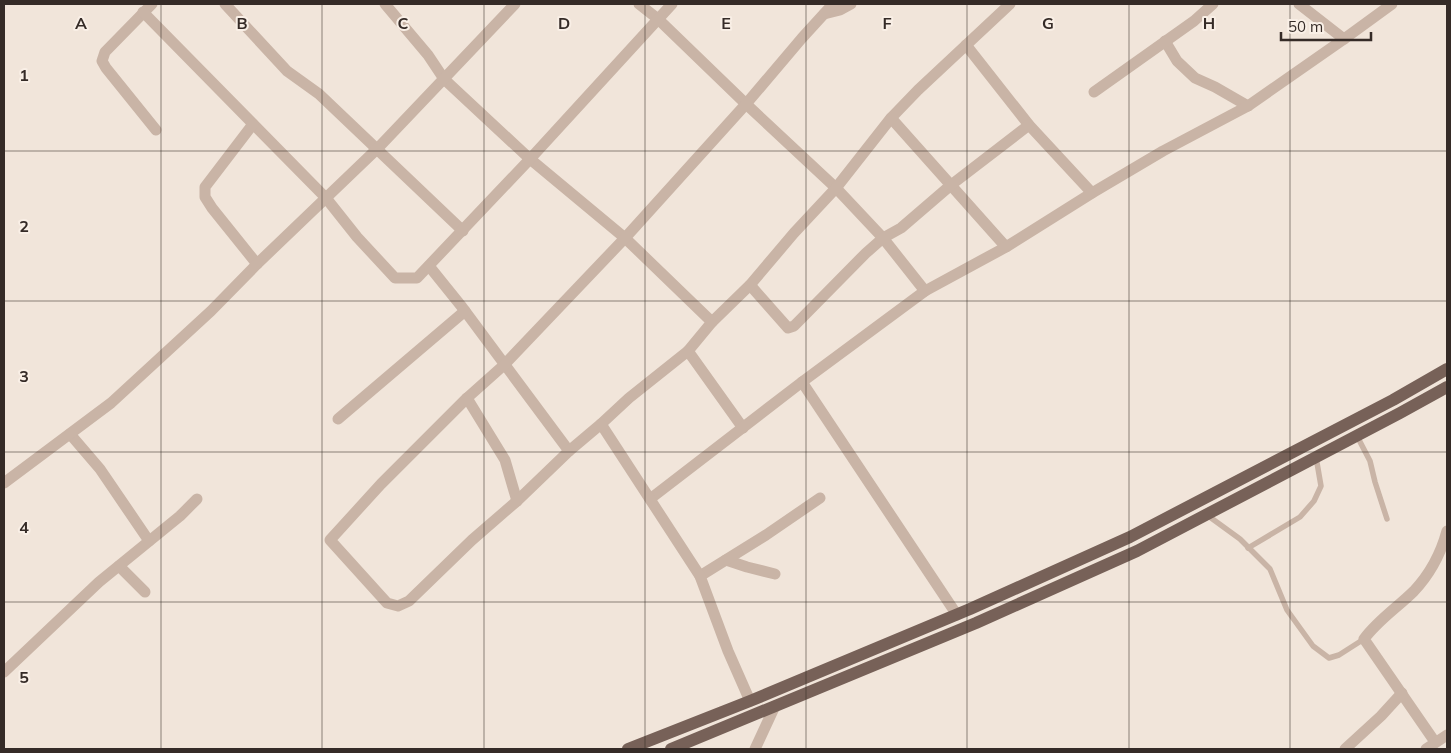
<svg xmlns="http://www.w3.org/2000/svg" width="1451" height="753" font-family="Mulish,sans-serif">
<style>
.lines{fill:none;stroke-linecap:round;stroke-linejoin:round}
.service{stroke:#c9b4a6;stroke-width:5.5}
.minor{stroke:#c9b4a6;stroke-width:11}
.primary{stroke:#776158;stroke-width:12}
.grid{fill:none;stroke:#352b27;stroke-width:1;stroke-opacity:0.55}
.grid-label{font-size:16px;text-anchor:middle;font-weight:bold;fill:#352b27;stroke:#f9efe6;stroke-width:4;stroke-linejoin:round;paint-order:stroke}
</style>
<rect width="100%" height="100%" fill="#f1e5da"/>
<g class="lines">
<!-- service -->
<g class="service">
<polyline points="1357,436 1370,461 1375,482 1387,519"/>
<polyline points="1207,515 1240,539 1270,569 1287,610 1313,646 1329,658 1339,655 1364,639"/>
<polyline points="1248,548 1300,517 1314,501 1321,486 1316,457"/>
</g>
<!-- minor -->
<g class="minor">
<polyline points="152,4 105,52 102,61 106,68 156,130"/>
<polyline points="225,4 287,71 319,94 463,231"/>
<polyline points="385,4 428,55 444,79 530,159 625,238 712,322 688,351 743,428"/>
<polyline points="639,4 658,19 746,104 836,188 883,238 925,291"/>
<polyline points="1299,4 1344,39"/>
<polyline points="143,12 326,198 357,237 395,278 417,278 530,159 672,4"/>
<polyline points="824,14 840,10 851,4"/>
<polyline points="1165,41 1177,61 1195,78 1215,87 1248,106"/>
<polyline points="966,45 1029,125 1092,193"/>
<polyline points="1094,92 1194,21 1213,4"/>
<polyline points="891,118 1006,247"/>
<polyline points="253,124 205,187 205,197 212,208 257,264"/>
<polyline points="429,266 462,307 569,451"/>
<polyline points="750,285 788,328 794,326 866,253 883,238 901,228 951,185 1029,125"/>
<polyline points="712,322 750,285 794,233 836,188 891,118 918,90 1010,4"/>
<polyline points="802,382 957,615"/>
<polyline points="467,398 505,460 517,501"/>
<polyline points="338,419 465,311"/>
<polyline points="601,424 629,398 688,351"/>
<polyline points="70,434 100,469 149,541"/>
<polyline points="4,483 111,403 211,311 257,264 378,148 515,4"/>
<polyline points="650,499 802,382 925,291 1006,247 1092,193 1163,151 1248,106 1344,39 1392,4"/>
<polyline points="726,560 747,567 775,574"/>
<polyline points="119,566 145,592"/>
<polyline points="700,576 766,535 820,498"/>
<polyline points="4,672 99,582 180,516 197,499"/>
<polyline points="750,701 728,651 700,576 601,424 569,451 517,501 472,540 409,601 398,606 387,603 330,540 381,484 467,398 504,365 625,238 746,104 802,38 833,4"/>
<path d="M1435,742L1364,639C1378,620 1398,607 1414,591C1430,574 1441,553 1447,531"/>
<polyline points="755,749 775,706"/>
<polyline points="1345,749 1381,716 1402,693"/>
<polyline points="1426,749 1447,735"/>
</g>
<!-- primary -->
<g class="primary">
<polyline points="628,749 750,701 970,609 1130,537 1393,400 1447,369"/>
<polyline points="671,749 976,623 1137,551 1400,413 1447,387"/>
</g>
</g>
<!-- grid -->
<path class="grid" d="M161,4V749M322,4V749M484,4V749M645,4V749M806,4V749M967,4V749M1129,4V749M1290,4V749M4,151H1447M4,301H1447M4,452H1447M4,602H1447"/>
<g class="grid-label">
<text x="81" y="29">A</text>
<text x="242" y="29">B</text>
<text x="403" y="29">C</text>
<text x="564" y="29">D</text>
<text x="726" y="29">E</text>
<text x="887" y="29">F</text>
<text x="1048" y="29">G</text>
<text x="1209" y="29">H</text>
<text x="24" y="81">1</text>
<text x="24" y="232">2</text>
<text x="24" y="382">3</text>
<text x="24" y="533">4</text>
<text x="24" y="683">5</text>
</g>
<!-- border -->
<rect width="1451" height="753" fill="none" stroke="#352b27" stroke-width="10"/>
<!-- scale -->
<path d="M1281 32v8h90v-8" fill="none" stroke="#352b27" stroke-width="2.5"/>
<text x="1288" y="32" font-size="15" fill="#352b27" stroke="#f9efe6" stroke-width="4" paint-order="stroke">50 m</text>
</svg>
